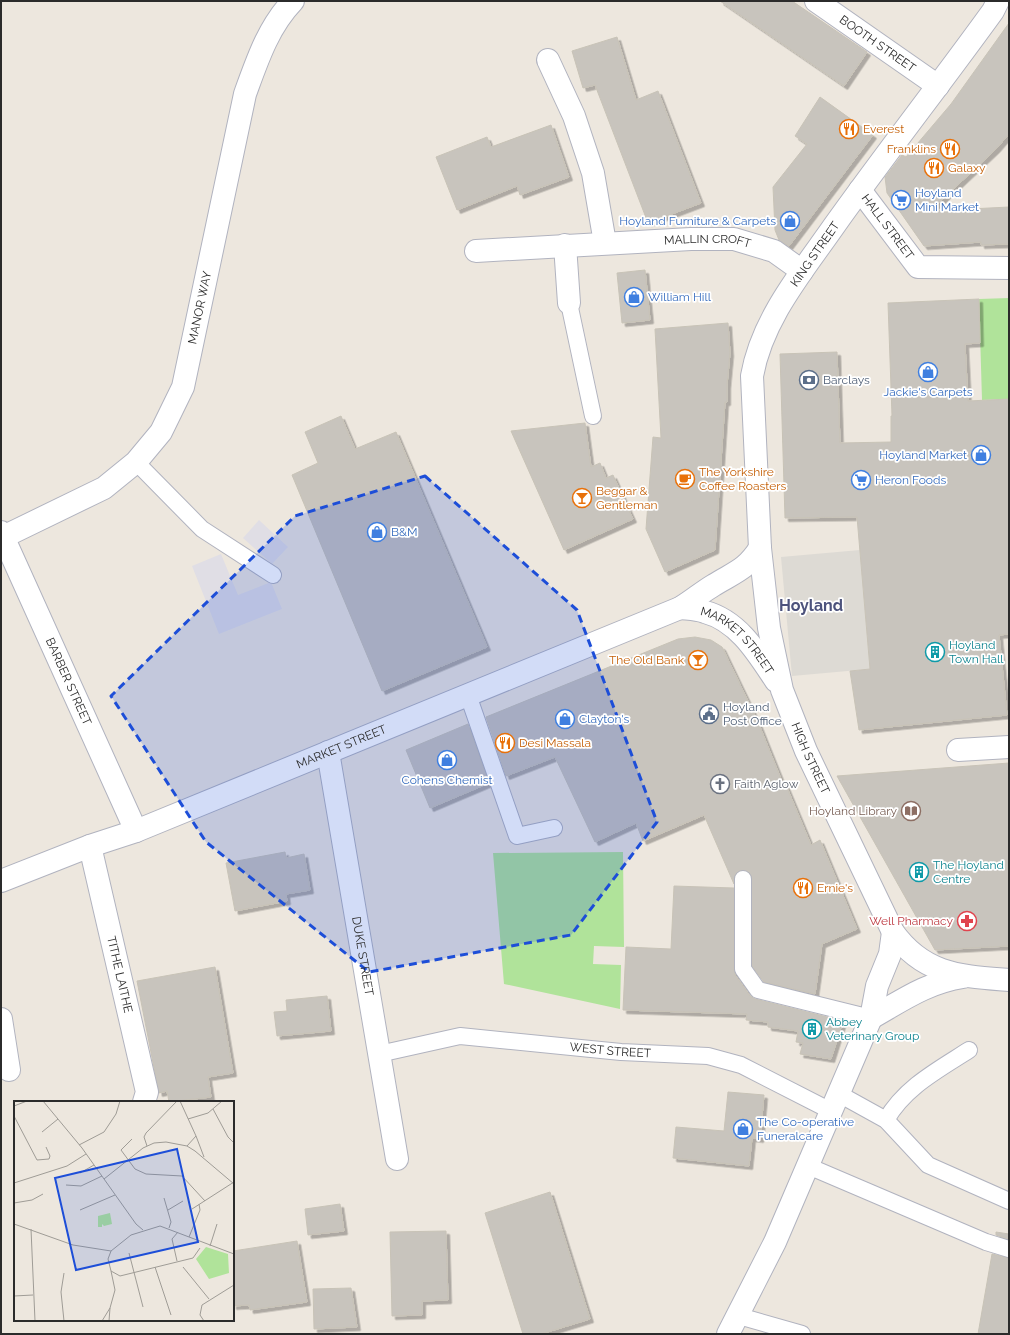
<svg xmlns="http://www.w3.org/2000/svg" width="1010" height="1335" font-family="Raleway,sans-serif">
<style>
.industrial{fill:#e0dee5}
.green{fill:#b0e39a}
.plaza{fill:#dddad4}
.building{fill:#c8c4bd;stroke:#c8c3b7;filter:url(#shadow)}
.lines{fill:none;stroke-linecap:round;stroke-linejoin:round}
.lane-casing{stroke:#b1b3bf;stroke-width:18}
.street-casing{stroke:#b1b3bf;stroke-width:24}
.secondary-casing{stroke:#b1b3bf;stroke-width:24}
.lane{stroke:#fff;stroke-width:16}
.street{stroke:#fff;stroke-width:22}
.secondary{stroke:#fff;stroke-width:22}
.marked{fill:#1d4ed8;fill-opacity:0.2;stroke:#1d4ed8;stroke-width:3;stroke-dasharray:8 5;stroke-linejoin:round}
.labels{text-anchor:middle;stroke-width:3.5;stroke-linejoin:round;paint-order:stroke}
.street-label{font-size:12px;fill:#2b2b2b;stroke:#fff}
.food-label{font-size:12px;fill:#c56008;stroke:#fff;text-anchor:start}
.shop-label{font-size:12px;fill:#366cbe;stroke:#fff;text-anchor:start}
.service-label{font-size:12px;fill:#4e5e75;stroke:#fff;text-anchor:start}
.culture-label{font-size:12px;fill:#0d838f;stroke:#fff;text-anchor:start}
.worship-label{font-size:12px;fill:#5b616d;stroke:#fff;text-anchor:start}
.education-label{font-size:12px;fill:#785e54;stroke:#fff;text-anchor:end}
.health-label{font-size:12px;fill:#be3a42;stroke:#fff;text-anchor:end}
.district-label{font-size:16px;font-weight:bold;fill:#4c527c;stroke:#fff}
.inset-road{fill:none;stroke:#9f9c96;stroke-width:1}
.view{fill:#1d4ed8;fill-opacity:0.15;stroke:#1d4ed8;stroke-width:2}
.inset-edge{fill:none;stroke:#2b2b2b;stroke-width:2}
</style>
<defs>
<filter id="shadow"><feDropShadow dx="3.5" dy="3.5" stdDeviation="0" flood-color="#0004"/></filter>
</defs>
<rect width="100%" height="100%" fill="#ede7de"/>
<!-- industrial -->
<g class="industrial">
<polygon points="259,520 288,547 272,564 243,538"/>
<polygon points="221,554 238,595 271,582 282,609 219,634 192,566"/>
</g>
<!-- green -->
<g class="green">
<polygon points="1009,298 1009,399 982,400 979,299"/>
<polygon points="623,852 624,947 594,946 593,964 621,965 620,1009 504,984 493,853"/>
</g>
<!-- plaza -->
<polygon class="plaza" points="860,550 870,669 792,676 781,557"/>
<!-- building -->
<g class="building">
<polygon points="720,1 792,1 867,52 844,86"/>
<polygon points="1009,23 1009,134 996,149 930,211 1009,207 1009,244 981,245 981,242 924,246 887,193 885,177 902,155 906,157 951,104"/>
<polygon points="617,37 636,100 658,91 701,203 648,223 595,85 583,88 572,51"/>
<polygon points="820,97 873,135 789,246 779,240 775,230 773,187 807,144 795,136"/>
<polygon points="551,125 569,177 520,195 517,186 457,210 436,157 487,137 491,147"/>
<polygon points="645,270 650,320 622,323 617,273"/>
<polygon points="979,299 980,343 965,344 968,401 1009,399 1009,634 999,635 1007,715 859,730 850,671 870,669 857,517 785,518 780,354 837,352 840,443 891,442 891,416 892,416 888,303"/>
<polygon points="728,323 730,353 727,385 727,402 725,402 715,550 665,572 646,529 653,437 661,438 655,329"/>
<polygon points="341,416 355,449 396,432 487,647 382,691 292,475 318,463 305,432"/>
<polygon points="585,423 591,467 600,463 606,478 613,475 633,519 564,550 511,431"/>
<polygon points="695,637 711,640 722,647 758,722 783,784 785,783 811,845 820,840 857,929 822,944 815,994 764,982 752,966 751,875 747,871 739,871 735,875 734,884 704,815 643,841 636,823 595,842 555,757 506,776 486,717 678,639"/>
<polygon points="468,724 489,783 430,808 406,750"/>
<polygon points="1009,763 1009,946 935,950 837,776"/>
<polygon points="285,852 286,858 304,854 310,890 286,894 287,901 235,911 226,863"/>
<polygon points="674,886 734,888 734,969 735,975 750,996 755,999 843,1021 831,1059 800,1054 803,1043 796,1042 798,1031 768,1027 768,1022 746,1020 747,1014 623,1010 626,947 671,949"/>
<polygon points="215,967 233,1073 208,1077 211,1097 169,1102 167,1091 159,1093 137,981"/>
<polygon points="327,996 331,1031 277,1036 274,1012 287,1011 286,1000"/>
<polygon points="728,1092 764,1095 760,1139 752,1138 749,1166 673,1158 676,1127 724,1131"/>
<polygon points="550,1192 590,1319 541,1334 523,1334 485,1213"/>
<polygon points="340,1204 344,1231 308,1235 305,1209"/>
<polygon points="446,1231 448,1300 422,1301 422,1315 392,1316 390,1232"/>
<polygon points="996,1232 1009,1234 1009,1239 996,1235"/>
<polygon points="297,1241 307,1302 250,1310 249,1305 233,1306 233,1251"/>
<polygon points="992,1254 1009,1258 1009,1334 978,1334"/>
<polygon points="351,1288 357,1327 314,1329 313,1289"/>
</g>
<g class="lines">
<!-- lane casing -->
<g class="lane-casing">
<g id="lane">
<polyline points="569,303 593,416"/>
<polyline points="136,462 202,529 273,575"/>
<polyline points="468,695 517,836 554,828"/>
<polyline points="743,879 743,969 758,990 871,1018"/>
<path id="s1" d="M379,1054L460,1036L621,1052L708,1056L741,1065L831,1111"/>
<polyline points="839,1094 886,1120 928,1165 1009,1201"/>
<path d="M886,1120C905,1087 938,1070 969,1050"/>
<polyline points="808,1166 986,1242 1009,1249"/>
<polyline points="739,1316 802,1334"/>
</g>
</g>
<!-- street casing -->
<g class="street-casing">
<g id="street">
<path id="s2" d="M816,1L938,86"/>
<polyline points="548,60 574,116 593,173 605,243"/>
<path id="s3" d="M860,190L918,267L1009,268"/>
<polyline points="565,245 569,303"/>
<path id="s4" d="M476,251L691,239H734L774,251L802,271"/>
<path id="s5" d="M1,532L136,831"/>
<path id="s6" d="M1,538L104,488L136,462L161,432L183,387L245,94C257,61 268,27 293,1"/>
<polyline points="958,750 1009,747"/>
<path id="s7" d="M328,752L397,1159"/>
<path id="s8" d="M90,846L147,1092L144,1102"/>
<polyline points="1,1019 9,1070"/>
</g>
</g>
<!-- secondary casing -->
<g class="secondary-casing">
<g id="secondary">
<path id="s9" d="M998,1L993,11C941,83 886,153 834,226C802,272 762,319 752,376L760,548L769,628L782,690L806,751L893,932C924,975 960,976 1009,980"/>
<path id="s10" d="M680,608C688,609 697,609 705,612C739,621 758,654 776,681"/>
<path id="s11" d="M1,881L90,846L136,831L680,608C692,601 702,592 714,585C735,572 746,570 760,548"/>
<path d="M871,1018C903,1000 926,983 963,977"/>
<polyline points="728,1334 775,1242 871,1018 877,986 890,954 893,932"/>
</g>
</g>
<!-- lane -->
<use href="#lane" class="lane"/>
<!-- street -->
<use href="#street" class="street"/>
<!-- secondary -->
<use href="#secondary" class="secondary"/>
</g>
<!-- marked area -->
<path class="marked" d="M425,476L577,610L657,822L571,935L369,972L206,842L111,696L295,516Z"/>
<!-- icons -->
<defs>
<g id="restaurant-ring" transform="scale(1)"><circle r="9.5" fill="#fff" stroke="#e8710a" stroke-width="1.5"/><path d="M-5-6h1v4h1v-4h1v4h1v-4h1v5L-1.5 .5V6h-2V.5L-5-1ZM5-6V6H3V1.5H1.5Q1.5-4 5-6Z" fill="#e8710a"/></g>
<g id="supermarket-ring" transform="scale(1)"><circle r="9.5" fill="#fff" stroke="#3f7fe0" stroke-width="1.5"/><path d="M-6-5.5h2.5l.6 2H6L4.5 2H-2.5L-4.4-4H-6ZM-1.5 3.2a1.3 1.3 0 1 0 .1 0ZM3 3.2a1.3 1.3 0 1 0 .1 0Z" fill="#3f7fe0"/></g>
<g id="shop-ring" transform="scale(1)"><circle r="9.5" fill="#fff" stroke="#3f7fe0" stroke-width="1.5"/><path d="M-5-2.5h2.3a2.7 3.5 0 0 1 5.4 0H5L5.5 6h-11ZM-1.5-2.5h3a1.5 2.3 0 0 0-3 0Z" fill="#3f7fe0"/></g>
<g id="bank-ring" transform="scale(1)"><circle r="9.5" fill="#fff" stroke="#5c6f8a" stroke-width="1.5"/><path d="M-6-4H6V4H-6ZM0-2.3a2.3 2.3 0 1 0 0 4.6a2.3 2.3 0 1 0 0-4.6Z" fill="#5c6f8a"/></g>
<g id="cafe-ring" transform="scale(1)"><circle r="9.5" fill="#fff" stroke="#e8710a" stroke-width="1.5"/><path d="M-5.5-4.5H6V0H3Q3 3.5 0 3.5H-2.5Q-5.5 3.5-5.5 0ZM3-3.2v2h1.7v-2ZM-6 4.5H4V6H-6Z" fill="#e8710a"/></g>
<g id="bar-ring" transform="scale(1)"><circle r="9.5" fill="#fff" stroke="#e8710a" stroke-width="1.5"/><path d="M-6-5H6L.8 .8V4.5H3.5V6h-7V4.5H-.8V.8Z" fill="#e8710a"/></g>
<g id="building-ring" transform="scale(1)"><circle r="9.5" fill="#fff" stroke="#0f9aa8" stroke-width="1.5"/><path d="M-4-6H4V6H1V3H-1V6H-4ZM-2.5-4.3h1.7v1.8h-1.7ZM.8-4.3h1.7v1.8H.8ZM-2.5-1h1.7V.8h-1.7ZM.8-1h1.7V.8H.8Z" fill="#0f9aa8"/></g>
<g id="civic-ring" transform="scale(1)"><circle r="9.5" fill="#fff" stroke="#5c6f8a" stroke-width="1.5"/><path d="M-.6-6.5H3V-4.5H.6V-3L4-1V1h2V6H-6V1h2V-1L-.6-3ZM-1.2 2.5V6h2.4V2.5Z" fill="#5c6f8a"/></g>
<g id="church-ring" transform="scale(1)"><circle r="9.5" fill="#fff" stroke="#6b7280" stroke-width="1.5"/><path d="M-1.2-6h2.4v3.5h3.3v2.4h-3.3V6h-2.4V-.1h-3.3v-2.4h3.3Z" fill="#6b7280"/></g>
<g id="library-ring" transform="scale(1)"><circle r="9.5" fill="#fff" stroke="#8d6e63" stroke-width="1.5"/><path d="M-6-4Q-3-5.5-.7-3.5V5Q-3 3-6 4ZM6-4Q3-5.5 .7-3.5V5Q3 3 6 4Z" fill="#8d6e63"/></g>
<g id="pharmacy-ring" transform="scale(1)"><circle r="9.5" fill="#fff" stroke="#e0444e" stroke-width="1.5"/><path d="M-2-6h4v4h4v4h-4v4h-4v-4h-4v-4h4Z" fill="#e0444e"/></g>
</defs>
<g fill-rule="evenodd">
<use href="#restaurant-ring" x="849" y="129"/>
<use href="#restaurant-ring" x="950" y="149"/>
<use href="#restaurant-ring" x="934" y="168"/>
<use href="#supermarket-ring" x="901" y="200"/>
<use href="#shop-ring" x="790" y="221"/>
<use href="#shop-ring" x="634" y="297"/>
<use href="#shop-ring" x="928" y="372"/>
<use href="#bank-ring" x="809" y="380"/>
<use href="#shop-ring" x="981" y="455"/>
<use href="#cafe-ring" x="685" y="479"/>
<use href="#supermarket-ring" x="861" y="480"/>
<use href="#bar-ring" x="582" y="498"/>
<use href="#shop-ring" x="377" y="532"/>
<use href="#building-ring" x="935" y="652"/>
<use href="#bar-ring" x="698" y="660"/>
<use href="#civic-ring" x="709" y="714"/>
<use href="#shop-ring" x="565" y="719"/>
<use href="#restaurant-ring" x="505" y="743"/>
<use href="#shop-ring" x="447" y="760"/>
<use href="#church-ring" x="720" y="784"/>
<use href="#library-ring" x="911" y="811"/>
<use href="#building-ring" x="919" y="872"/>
<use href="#restaurant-ring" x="803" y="888"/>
<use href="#pharmacy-ring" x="967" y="921"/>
<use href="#building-ring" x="812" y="1029"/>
<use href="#shop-ring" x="743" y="1129"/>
</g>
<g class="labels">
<!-- street labels -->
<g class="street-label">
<text dy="4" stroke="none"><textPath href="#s2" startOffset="75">BOOTH STREET</textPath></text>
<text dy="4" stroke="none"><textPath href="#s3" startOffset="46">HALL STREET</textPath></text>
<text dy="4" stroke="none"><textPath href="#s4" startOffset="232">MALLIN CROFT</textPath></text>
<text transform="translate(815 254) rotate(-55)" y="4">KING STREET</text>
<text dy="4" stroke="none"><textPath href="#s6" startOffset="326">MANOR WAY</textPath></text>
<text dy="4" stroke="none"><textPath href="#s10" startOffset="69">MARKET STREET</textPath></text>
<text dy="4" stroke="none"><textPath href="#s5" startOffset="164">BARBER STREET</textPath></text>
<text dy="4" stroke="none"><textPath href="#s11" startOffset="366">MARKET STREET</textPath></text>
<text dy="4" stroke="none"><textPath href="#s9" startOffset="841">HIGH STREET</textPath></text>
<text dy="4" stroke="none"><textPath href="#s7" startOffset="207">DUKE STREET</textPath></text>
<text dy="4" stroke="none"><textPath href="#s8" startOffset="132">TITHE LAITHE</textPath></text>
<text dy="4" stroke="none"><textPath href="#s1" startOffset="234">WEST STREET</textPath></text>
</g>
<!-- food labels -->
<g class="food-label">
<text x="863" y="133">Everest</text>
<text x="936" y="153" text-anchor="end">Franklins</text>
<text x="948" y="172">Galaxy</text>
<text x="699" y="476">The Yorkshire<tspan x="699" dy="14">Coffee Roasters</tspan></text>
<text x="596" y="495">Beggar &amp;<tspan x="596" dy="14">Gentleman</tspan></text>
<text x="684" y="664" text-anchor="end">The Old Bank</text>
<text x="519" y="747">Desi Massala</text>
<text x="817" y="892">Ernie's</text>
</g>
<!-- shop labels -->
<g class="shop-label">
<text x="915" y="197">Hoyland<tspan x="915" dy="14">Mini Market</tspan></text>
<text x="776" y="225" text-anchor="end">Hoyland Furniture &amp; Carpets</text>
<text x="648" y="301">William Hill</text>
<text x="928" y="396" text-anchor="middle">Jackie's Carpets</text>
<text x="967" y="459" text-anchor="end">Hoyland Market</text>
<text x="875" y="484">Heron Foods</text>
<text x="391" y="536">B&amp;M</text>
<text x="579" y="723">Clayton's</text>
<text x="447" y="784" text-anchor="middle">Cohens Chemist</text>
<text x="757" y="1126">The Co-operative<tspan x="757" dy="14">Funeralcare</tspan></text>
</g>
<!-- service labels -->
<g class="service-label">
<text x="823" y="384">Barclays</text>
<text x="723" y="711">Hoyland<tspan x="723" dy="14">Post Office</tspan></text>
</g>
<!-- culture labels -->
<g class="culture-label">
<text x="949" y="649">Hoyland<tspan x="949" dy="14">Town Hall</tspan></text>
<text x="933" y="869">The Hoyland<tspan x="933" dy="14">Centre</tspan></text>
<text x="826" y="1026">Abbey<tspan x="826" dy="14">Veterinary Group</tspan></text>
</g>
<!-- worship labels -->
<g class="worship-label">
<text x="734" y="788">Faith Aglow</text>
</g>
<!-- education labels -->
<g class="education-label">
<text x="897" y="815">Hoyland Library</text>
</g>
<!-- health labels -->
<g class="health-label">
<text x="953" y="925">Well Pharmacy</text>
</g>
<!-- district labels -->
<g class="district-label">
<text x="811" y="611">Hoyland</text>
</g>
</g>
<!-- overview -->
<g transform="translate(14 1101)">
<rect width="220" height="220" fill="#ede7de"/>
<path d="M96,112L98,123L90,125L88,123V126H84V115ZM192,146L214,153L215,172L195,178L182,158Z" fill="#b0e39a"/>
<path class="inset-road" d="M29,0L68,47L122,123L129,129M166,0L182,35L173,45M0,5L13,0M199,8L214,36L220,42M0,15L23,59L35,58L36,55L32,46M174,18L194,12L208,0M28,31L44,18M182,35L190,56M118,38L107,49L121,68L132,73L168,75L191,100M65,44L90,31L102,13L106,0M133,45L130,36L132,32L163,0M66,72L80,64M90,78L129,47L140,42L152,41L173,45L181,50L220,83M0,82L53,65L72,53M52,84L67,85L88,75M150,97L157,121L155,127M0,102L18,99L29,93M178,108L220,81M66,109L101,94M154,109L169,100M0,123L59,144L97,150M17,128L21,220M175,136L186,109L185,103M196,145L203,123M186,147L179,157L106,175L97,170L94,158L97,150L117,134L146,125L220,153M115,152L129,206M163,160L158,138L164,131M141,166L157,214M169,166L195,198M0,195L19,194M50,220L47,191L50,172M88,220L96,207M95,220L96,207L101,189L97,170M190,220L186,214L188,204L220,184"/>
<path class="view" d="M163,48L184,141L62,169L41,77Z"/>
<rect width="220" height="220" class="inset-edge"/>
</g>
<!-- border -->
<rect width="1010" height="1335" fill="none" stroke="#2b2b2b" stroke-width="4"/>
</svg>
